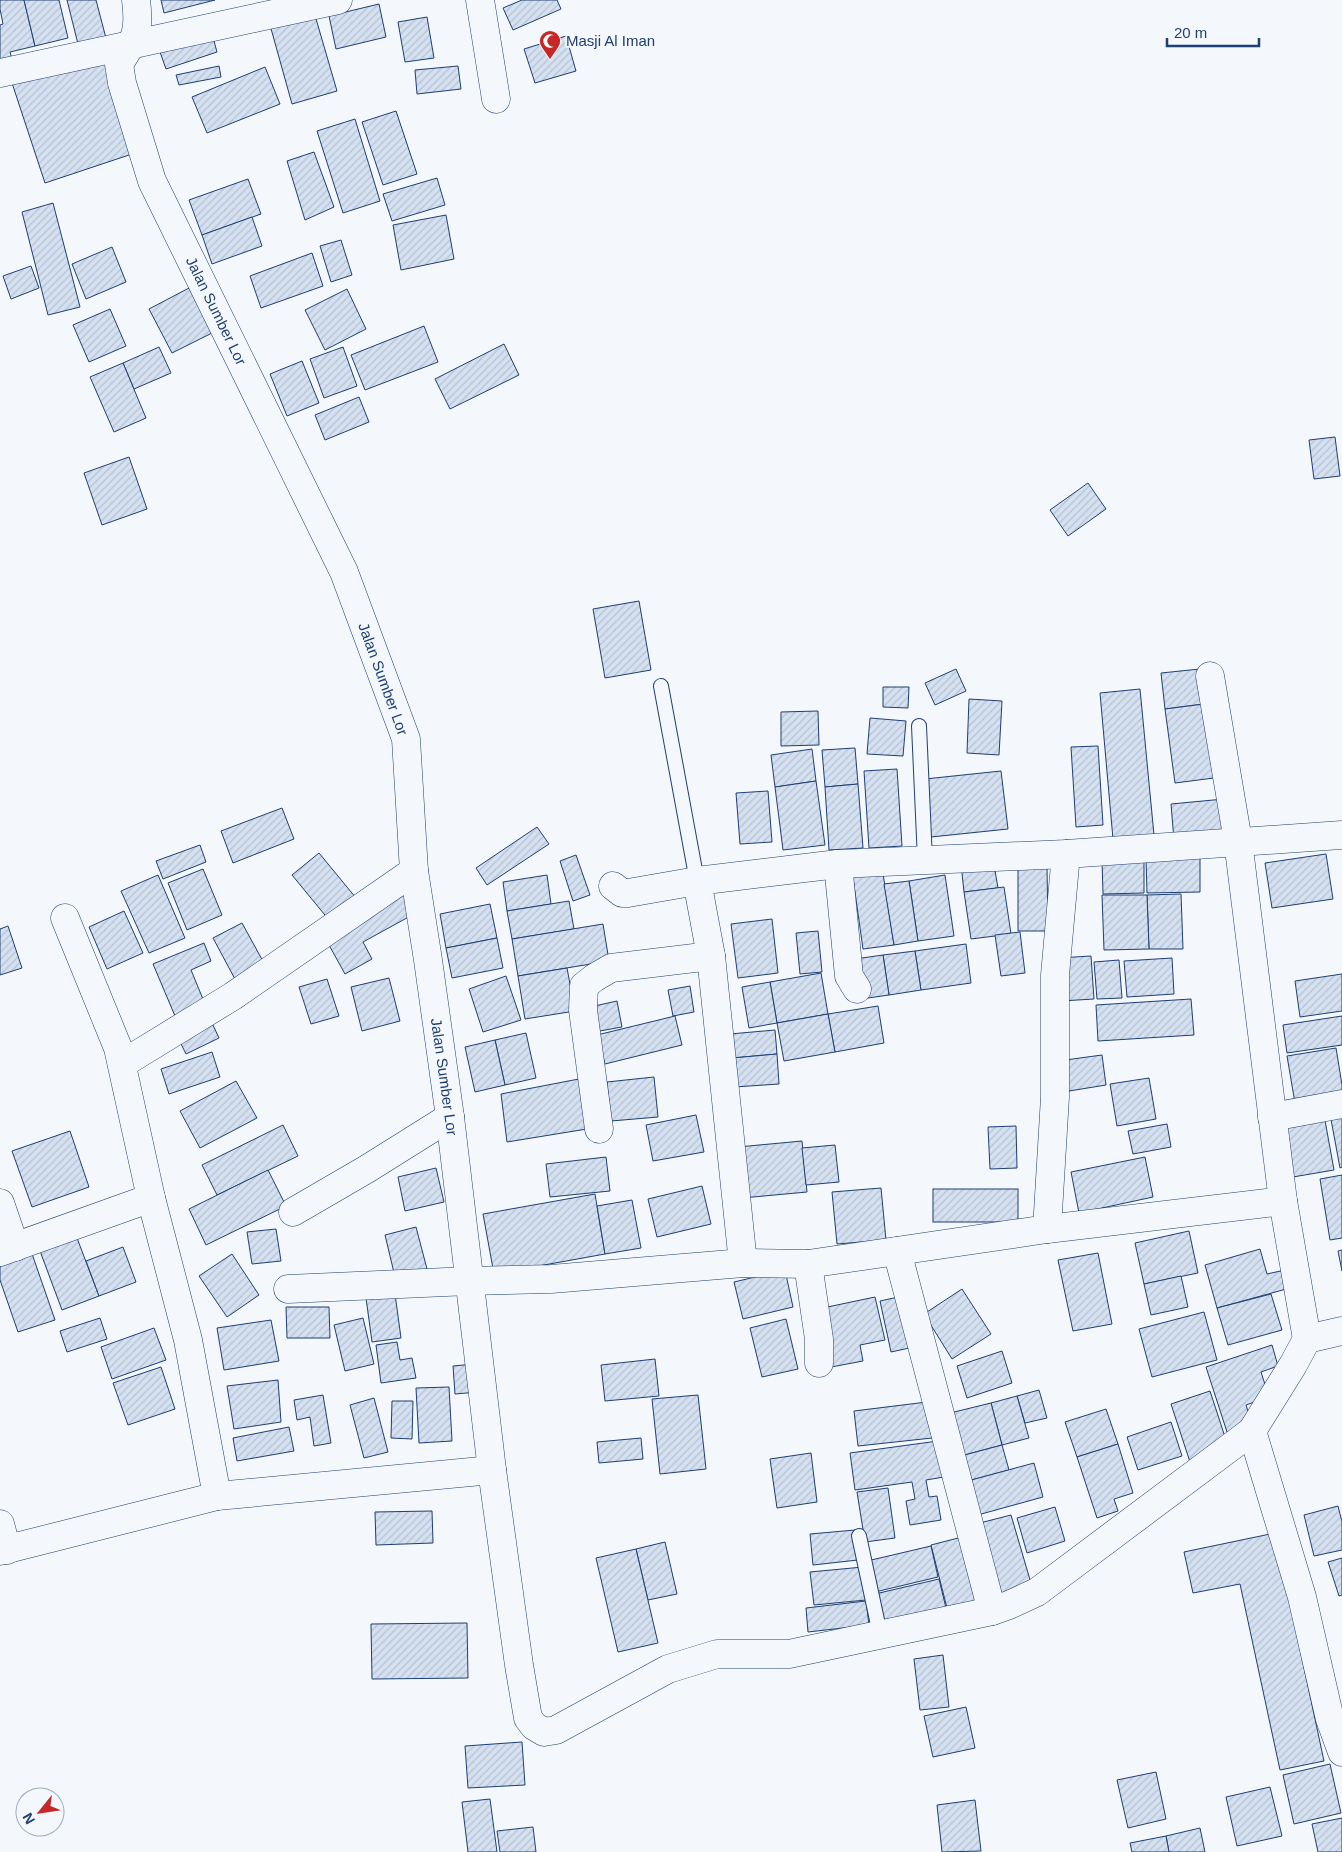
<svg xmlns="http://www.w3.org/2000/svg" width="1342" height="1852" font-family="Helvetica,sans-serif">
<style>
.building{fill:url(#building-hatch);stroke:#1d3f73}
.lines{fill:none;stroke-linecap:round;stroke-linejoin:round}
.lane-casing{stroke:#1d3f73;stroke-width:16}
.street-casing{stroke:#1d3f73;stroke-width:29}
.lane{stroke:#f4f7fb;stroke-width:14}
.street{stroke:#f4f7fb;stroke-width:28}
.labels{text-anchor:middle;stroke-width:4;stroke-linejoin:round;paint-order:stroke}
.poi-label{font-size:15px;fill:#1d3f73;stroke:#f4f7fb;text-anchor:start}
.street-label{font-size:15px;fill:#1d3f73;stroke:#f4f7fb}
</style>
<defs>
<pattern id="building-hatch" width="6" height="6" patternUnits="userSpaceOnUse" patternTransform="scale(1.25)"><rect width="6" height="6" fill="#d5e0f0"/><path d="M-1 1l2-2M0 6l6-6M5 7l2-2" fill="none" stroke="#b6c1d1"/></pattern>
</defs>
<rect width="100%" height="100%" fill="#f4f7fb"/>
<!-- building -->
<g class="building">
<polygon points="0,0 24,0 35,46 10,52 13,63 0,66 0,25 3,24 0,9"/>
<polygon points="24,0 59,0 68,38 35,46"/>
<polygon points="67,0 96,0 107,42 79,48"/>
<polygon points="161,0 215,0 164,13"/>
<polygon points="522,0 557,0 561,9 513,30 503,8"/>
<polygon points="379,4 386,37 336,49 329,16"/>
<polygon points="314,12 337,91 292,104 270,25"/>
<polygon points="427,17 434,58 405,62 398,22"/>
<polygon points="212,34 217,52 166,69 160,52"/>
<polygon points="566,36 576,71 535,83 524,49"/>
<polygon points="104,52 138,152 45,183 12,83"/>
<polygon points="219,66 221,77 179,85 176,75"/>
<polygon points="458,66 461,89 417,94 415,70"/>
<polygon points="265,67 280,104 207,133 192,97"/>
<polygon points="396,111 417,174 383,185 362,122"/>
<polygon points="355,119 380,201 343,213 317,131"/>
<polygon points="314,152 334,207 305,220 287,161"/>
<polygon points="437,178 445,205 392,221 383,194"/>
<polygon points="248,179 261,214 202,235 189,200"/>
<polygon points="53,203 80,307 48,315 22,212"/>
<polygon points="446,215 454,259 401,270 393,225"/>
<polygon points="252,217 262,246 212,264 202,235"/>
<polygon points="341,240 352,275 331,282 320,246"/>
<polygon points="112,247 126,282 86,299 72,264"/>
<polygon points="312,253 323,286 261,308 250,276"/>
<polygon points="31,266 39,288 11,299 3,276"/>
<polygon points="189,288 212,333 172,353 149,309"/>
<polygon points="347,289 366,329 325,350 305,310"/>
<polygon points="110,309 126,346 89,362 73,325"/>
<polygon points="424,326 438,362 365,390 351,355"/>
<polygon points="504,344 519,375 450,409 435,379"/>
<polygon points="159,347 171,373 134,389 123,363"/>
<polygon points="343,347 357,386 324,398 310,359"/>
<polygon points="302,361 319,403 287,416 270,374"/>
<polygon points="123,363 146,418 114,432 90,377"/>
<polygon points="359,397 369,422 325,440 315,415"/>
<polygon points="1335,437 1340,476 1314,479 1309,440"/>
<polygon points="129,457 147,509 102,525 84,473"/>
<polygon points="1088,483 1106,509 1068,536 1050,510"/>
<polygon points="639,601 651,670 605,678 593,609"/>
<polygon points="956,669 966,691 935,705 925,683"/>
<polygon points="1200,669 1204,704 1165,709 1161,673"/>
<polygon points="883,687 909,687 908,708 883,707"/>
<polygon points="1140,689 1154,835 1113,839 1100,693"/>
<polygon points="969,699 1002,701 999,755 967,753"/>
<polygon points="1204,704 1214,778 1175,783 1165,709"/>
<polygon points="818,711 819,745 781,746 781,712"/>
<polygon points="870,718 906,721 903,756 867,754"/>
<polygon points="1098,746 1103,825 1076,827 1071,747"/>
<polygon points="855,748 858,784 825,787 822,750"/>
<polygon points="812,749 816,781 775,787 771,755"/>
<polygon points="897,769 902,846 869,848 864,771"/>
<polygon points="1001,771 1008,829 931,837 925,779"/>
<polygon points="816,781 825,845 783,850 775,787"/>
<polygon points="858,784 863,848 829,850 825,787"/>
<polygon points="768,791 772,842 740,844 736,793"/>
<polygon points="1224,799 1228,835 1174,840 1171,804"/>
<polygon points="282,808 294,839 233,863 221,831"/>
<polygon points="537,827 549,844 487,885 476,868"/>
<polygon points="200,845 206,862 163,879 156,861"/>
<polygon points="319,853 356,898 329,920 292,875"/>
<polygon points="1326,854 1333,899 1272,908 1265,863"/>
<polygon points="576,855 590,895 573,901 560,861"/>
<polygon points="1200,858 1200,892 1147,893 1146,859"/>
<polygon points="993,859 998,888 964,892 961,864"/>
<polygon points="1144,859 1144,893 1103,894 1102,860"/>
<polygon points="882,867 894,945 863,949 852,871"/>
<polygon points="1018,867 1047,867 1048,931 1018,931"/>
<polygon points="203,869 222,915 187,930 168,883"/>
<polygon points="158,875 185,938 149,953 121,891"/>
<polygon points="547,875 551,904 507,911 503,882"/>
<polygon points="945,875 954,936 918,941 909,881"/>
<polygon points="909,881 918,941 894,945 884,884"/>
<polygon points="1004,887 1011,934 971,939 964,892"/>
<polygon points="402,893 414,914 363,942 372,959 345,974 324,936"/>
<polygon points="1181,894 1183,949 1149,949 1147,895"/>
<polygon points="1102,895 1147,895 1149,949 1104,950"/>
<polygon points="569,901 574,929 512,939 507,911"/>
<polygon points="490,904 497,938 446,948 440,914"/>
<polygon points="124,911 143,953 107,969 89,927"/>
<polygon points="772,919 778,973 738,978 731,924"/>
<polygon points="242,923 265,965 236,981 213,938"/>
<polygon points="603,924 609,961 518,976 512,939"/>
<polygon points="8,926 22,968 0,975 0,929"/>
<polygon points="818,931 822,972 800,974 796,933"/>
<polygon points="1020,932 1025,973 1001,976 995,935"/>
<polygon points="497,938 503,968 452,978 446,948"/>
<polygon points="204,943 211,961 191,970 205,1004 175,1016 153,964"/>
<polygon points="966,944 971,983 921,990 915,951"/>
<polygon points="915,951 921,990 889,995 883,955"/>
<polygon points="883,955 889,995 861,999 855,959"/>
<polygon points="1091,956 1094,999 1061,1001 1058,958"/>
<polygon points="1172,958 1174,994 1127,997 1124,961"/>
<polygon points="1119,960 1122,998 1097,999 1094,962"/>
<polygon points="567,968 575,1011 525,1019 518,976"/>
<polygon points="821,973 828,1014 777,1023 770,982"/>
<polygon points="1342,974 1342,1011 1300,1017 1295,981"/>
<polygon points="506,976 521,1020 483,1032 469,989"/>
<polygon points="389,978 400,1021 362,1031 351,987"/>
<polygon points="327,979 339,1016 311,1024 299,987"/>
<polygon points="770,982 777,1023 749,1028 742,987"/>
<polygon points="690,986 694,1012 673,1016 668,990"/>
<polygon points="1191,999 1194,1035 1098,1041 1096,1005"/>
<polygon points="617,1001 622,1027 594,1032 590,1007"/>
<polygon points="878,1006 884,1043 835,1052 828,1014"/>
<polygon points="828,1014 835,1052 784,1061 777,1023"/>
<polygon points="675,1016 682,1045 605,1064 597,1035"/>
<polygon points="1342,1016 1342,1045 1287,1053 1283,1025"/>
<polygon points="212,1023 219,1038 186,1054 179,1040"/>
<polygon points="775,1030 777,1054 732,1058 730,1034"/>
<polygon points="526,1033 536,1078 505,1085 495,1040"/>
<polygon points="495,1040 505,1085 475,1092 465,1047"/>
<polygon points="1336,1048 1342,1085 1342,1096 1295,1103 1287,1056"/>
<polygon points="212,1052 220,1077 169,1094 161,1069"/>
<polygon points="777,1054 779,1084 734,1087 732,1058"/>
<polygon points="1102,1055 1106,1085 1063,1092 1058,1061"/>
<polygon points="654,1077 658,1117 611,1121 607,1082"/>
<polygon points="584,1078 593,1128 507,1142 501,1094"/>
<polygon points="1149,1078 1156,1119 1117,1126 1110,1084"/>
<polygon points="236,1081 257,1118 200,1148 180,1111"/>
<polygon points="1342,1112 1342,1167 1340,1168 1330,1114"/>
<polygon points="696,1115 704,1152 653,1161 646,1125"/>
<polygon points="1324,1115 1334,1170 1287,1178 1277,1123"/>
<polygon points="1167,1124 1171,1147 1133,1154 1128,1131"/>
<polygon points="283,1125 298,1156 217,1195 202,1165"/>
<polygon points="1016,1126 1017,1168 990,1169 988,1127"/>
<polygon points="70,1131 89,1187 32,1207 12,1151"/>
<polygon points="802,1141 807,1192 742,1198 738,1147"/>
<polygon points="835,1145 839,1182 806,1185 802,1148"/>
<polygon points="606,1157 610,1191 550,1197 546,1164"/>
<polygon points="1145,1157 1153,1197 1079,1213 1071,1172"/>
<polygon points="436,1168 444,1202 405,1211 398,1177"/>
<polygon points="268,1170 286,1206 206,1245 189,1209"/>
<polygon points="1342,1175 1342,1238 1330,1240 1320,1179"/>
<polygon points="702,1186 711,1224 657,1237 648,1199"/>
<polygon points="881,1188 886,1240 837,1244 832,1192"/>
<rect x="933" y="1189" width="85" height="33"/>
<polygon points="595,1194 605,1254 494,1274 483,1214"/>
<polygon points="632,1200 641,1248 605,1254 597,1206"/>
<polygon points="416,1227 427,1269 395,1277 385,1235"/>
<polygon points="276,1229 281,1261 252,1264 247,1232"/>
<polygon points="1189,1231 1198,1273 1144,1284 1135,1243"/>
<polygon points="77,1238 99,1296 62,1310 40,1251"/>
<polygon points="123,1247 136,1282 99,1296 86,1261"/>
<polygon points="30,1248 55,1320 18,1332 0,1280 0,1258"/>
<polygon points="1260,1249 1267,1274 1285,1270 1290,1288 1217,1308 1205,1265"/>
<polygon points="1342,1250 1342,1271 1338,1251"/>
<polygon points="1098,1253 1112,1324 1073,1331 1058,1260"/>
<polygon points="232,1254 259,1295 227,1317 199,1276"/>
<polygon points="785,1270 793,1307 743,1319 734,1282"/>
<polygon points="1181,1276 1188,1307 1151,1315 1144,1284"/>
<polygon points="962,1289 991,1334 952,1359 924,1314"/>
<polygon points="395,1294 401,1338 372,1342 366,1298"/>
<polygon points="1271,1294 1282,1330 1228,1345 1217,1308"/>
<polygon points="903,1296 914,1347 891,1352 880,1301"/>
<polygon points="875,1297 885,1340 860,1345 863,1361 831,1367 818,1309"/>
<polygon points="286,1307 329,1307 330,1338 287,1338"/>
<polygon points="1204,1312 1217,1360 1152,1377 1139,1329"/>
<polygon points="100,1318 107,1339 67,1352 60,1331"/>
<polygon points="363,1318 374,1364 345,1371 334,1325"/>
<polygon points="786,1319 798,1369 762,1377 750,1328"/>
<polygon points="271,1320 279,1361 224,1370 217,1328"/>
<polygon points="154,1328 166,1360 112,1379 101,1347"/>
<polygon points="397,1342 400,1360 412,1358 416,1378 381,1383 376,1345"/>
<polygon points="1272,1345 1278,1366 1261,1372 1269,1397 1246,1405 1252,1424 1227,1432 1206,1367"/>
<polygon points="1002,1351 1012,1383 967,1398 957,1366"/>
<polygon points="655,1359 659,1396 605,1401 601,1365"/>
<polygon points="475,1364 478,1392 455,1394 453,1366"/>
<polygon points="161,1367 175,1409 128,1425 113,1383"/>
<polygon points="278,1380 281,1422 234,1429 227,1386"/>
<polygon points="449,1387 452,1441 419,1443 416,1388"/>
<polygon points="1039,1390 1047,1418 1025,1423 1017,1396"/>
<polygon points="1210,1391 1226,1440 1190,1462 1171,1404"/>
<polygon points="323,1395 331,1443 314,1446 310,1417 297,1420 294,1400"/>
<polygon points="698,1395 706,1469 660,1474 652,1399"/>
<polygon points="1017,1396 1029,1438 1002,1445 991,1403"/>
<polygon points="374,1398 388,1452 364,1458 350,1405"/>
<polygon points="392,1401 413,1401 412,1439 391,1438"/>
<polygon points="927,1402 932,1438 858,1446 854,1411"/>
<polygon points="991,1403 1002,1445 957,1457 946,1414"/>
<polygon points="1106,1409 1118,1444 1077,1457 1065,1422"/>
<polygon points="1171,1422 1182,1456 1138,1470 1127,1437"/>
<polygon points="289,1427 294,1451 237,1461 233,1438"/>
<polygon points="641,1438 643,1459 599,1463 597,1442"/>
<polygon points="938,1441 944,1477 926,1480 929,1497 937,1496 941,1520 910,1525 906,1501 915,1499 912,1482 855,1490 850,1453"/>
<polygon points="1118,1444 1133,1493 1114,1499 1118,1511 1097,1518 1077,1457"/>
<polygon points="1002,1445 1009,1470 964,1482 957,1457"/>
<polygon points="811,1453 817,1502 777,1508 770,1459"/>
<polygon points="1034,1463 1043,1497 974,1516 964,1482"/>
<polygon points="888,1488 895,1538 865,1542 857,1492"/>
<polygon points="1338,1506 1342,1522 1342,1550 1314,1556 1304,1515"/>
<polygon points="1055,1507 1065,1541 1027,1553 1017,1518"/>
<polygon points="432,1511 433,1543 376,1545 375,1512"/>
<polygon points="1011,1515 1033,1590 994,1601 972,1525"/>
<polygon points="855,1530 858,1560 813,1565 810,1534"/>
<polygon points="1275,1533 1324,1761 1280,1770 1240,1584 1193,1593 1184,1552"/>
<polygon points="962,1537 978,1601 947,1608 931,1545"/>
<polygon points="665,1542 677,1594 648,1600 636,1549"/>
<polygon points="931,1546 938,1577 875,1592 867,1561"/>
<polygon points="636,1549 658,1643 618,1652 596,1558"/>
<polygon points="1342,1558 1342,1595 1339,1596 1328,1562"/>
<polygon points="863,1567 866,1600 814,1605 810,1572"/>
<polygon points="939,1579 946,1608 881,1623 875,1594"/>
<polygon points="866,1601 869,1625 808,1632 806,1608"/>
<polygon points="467,1623 468,1678 372,1679 371,1624"/>
<polygon points="943,1655 949,1707 920,1710 914,1659"/>
<polygon points="966,1707 975,1748 933,1757 924,1716"/>
<polygon points="522,1742 525,1785 468,1788 465,1746"/>
<polygon points="1330,1764 1341,1813 1294,1824 1283,1775"/>
<polygon points="1156,1772 1166,1819 1128,1828 1117,1780"/>
<polygon points="1270,1787 1282,1836 1237,1846 1226,1797"/>
<polygon points="490,1799 497,1852 468,1852 462,1802"/>
<polygon points="975,1800 981,1851 942,1852 937,1805"/>
<polygon points="1342,1818 1342,1852 1318,1852 1312,1824"/>
<polygon points="533,1827 536,1852 500,1852 497,1831"/>
<polygon points="1200,1828 1205,1852 1169,1852 1166,1836"/>
<polygon points="1166,1836 1169,1852 1132,1852 1130,1843"/>
</g>
<g class="lines">
<!-- lane casing -->
<g class="lane-casing">
<g id="lane">
<polyline points="661,686 697,881"/>
<polyline points="919,726 925,860"/>
<polyline points="859,1536 880,1634"/>
</g>
</g>
<!-- street casing -->
<g class="street-casing">
<g id="street">
<path d="M136,0C140,31 136,38 119,64L122,83L152,181L344,572L406,739L414,871L428,960L450,1117L492,1470L519,1665L528,1718L534,1726L544,1732L556,1730L668,1669L717,1654H789L992,1611L1009,1605L1037,1592L1252,1431L1293,1365L1307,1339L1283,1201L1238,841L1210,676"/>
<polyline points="480,0 496,99"/>
<polyline points="0,73 338,0"/>
<polyline points="838,864 849,976 857,989"/>
<polyline points="697,881 711,956 743,1263"/>
<polyline points="613,886 622,893 628,893 697,881 838,864 1066,854 1342,835"/>
<polyline points="65,918 118,1048 151,1198 188,1340 217,1496"/>
<polyline points="122,1064 233,996 414,871"/>
<polyline points="1272,1117 1342,1104"/>
<polyline points="599,1129 583,1010 584,986 594,978 611,968 711,956"/>
<polyline points="0,1203 15,1247"/>
<polyline points="293,1212 367,1169 450,1117"/>
<polyline points="1047,1229 1055,1097 1055,975 1066,854"/>
<polyline points="897,1251 992,1611"/>
<polyline points="0,1252 151,1198"/>
<polyline points="808,1264 819,1339 819,1363"/>
<polyline points="288,1289 469,1281 551,1279 743,1263 808,1264 1047,1229 1283,1201"/>
<polyline points="1307,1339 1342,1331"/>
<polyline points="1252,1431 1302,1597 1330,1719 1342,1752"/>
<polyline points="0,1524 7,1550"/>
<polyline points="0,1551 217,1496 492,1470"/>
</g>
</g>
<!-- lane -->
<use href="#lane" class="lane"/>
<!-- street -->
<use href="#street" class="street"/>
</g>
<!-- icons -->
<defs>
<g id="mosque-pin" transform="scale(1.125)"><path d="M0 17L-7.5 6A9.5 9.5 0 1 1 7.5 6Z" fill="#c62828" stroke="#f4f7fb"/><path d="M3.5-4.9A6 6 0 1 0 3.5 4.9A5 5 0 1 1 3.5-4.9Z" fill="#fff"/></g>
</defs>
<g fill-rule="evenodd">
<use href="#mosque-pin" x="550" y="41"/>
</g>
<g class="labels">
<!-- poi labels -->
<g class="poi-label">
<text x="566" y="46">Masji Al Iman</text>
</g>
<!-- street labels -->
<g class="street-label">
<text transform="translate(216 311) rotate(64)" y="5">Jalan Sumber Lor</text>
<text transform="translate(383 679) rotate(70)" y="5">Jalan Sumber Lor</text>
<text transform="translate(444 1077) rotate(82)" y="5">Jalan Sumber Lor</text>
</g>
</g>
<!-- north arrow -->
<g transform="translate(40 1812) rotate(240)"><circle r="24" fill="#f4f7fb" stroke="#9eadc5"/>
<path d="M0-4L9 19L0 12L-9 19Z" fill="#c62828"/>
<text y="-8" font-size="14" font-weight="bold" text-anchor="middle" fill="#1d3f73">N</text>
</g>
<!-- scale -->
<path d="M1167 38v8h92v-8" fill="none" stroke="#1d3f73" stroke-width="2.5"/>
<text x="1174" y="38" font-size="15" fill="#1d3f73" stroke="#f4f7fb" stroke-width="4" paint-order="stroke">20 m</text>
</svg>
